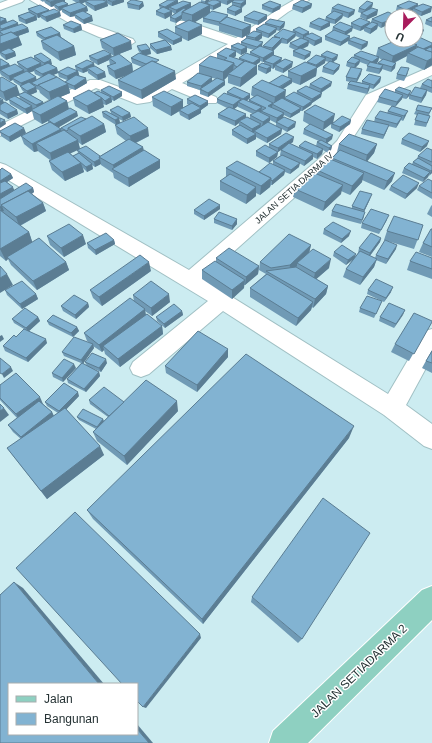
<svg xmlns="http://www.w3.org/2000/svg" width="432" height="743" font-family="Helvetica,sans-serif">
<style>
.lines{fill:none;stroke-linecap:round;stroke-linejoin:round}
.minor-casing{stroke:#a1c0c4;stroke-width:2}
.major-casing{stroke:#fff;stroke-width:2}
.minor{fill:#fff;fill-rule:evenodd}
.major{fill:#8ed0c1;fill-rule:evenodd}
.wall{fill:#709ab5;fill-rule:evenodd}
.shaded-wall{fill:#5b7d93}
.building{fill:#82b3d2;stroke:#5b7d93}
.labels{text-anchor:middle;stroke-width:3;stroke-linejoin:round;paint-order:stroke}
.far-street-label{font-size:9px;fill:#253234;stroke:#fff}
.near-street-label{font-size:12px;fill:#253234;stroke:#fff}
</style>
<rect width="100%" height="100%" fill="#ccecf1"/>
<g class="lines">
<!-- minor casing -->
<g class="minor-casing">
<g id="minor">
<polygon points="8,0 24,0 22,2 0,10 0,3"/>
<polygon points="30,0 44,0 85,22 133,39 135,42 129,46 99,37 76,27"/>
<polygon points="294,0 309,0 288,12 227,57 182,83 216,97 218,100 216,103 206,103 172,89 150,102 137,104 96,88 0,136 0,125 90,80 100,80 141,95 228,44 178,27 176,24 178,21 186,21 236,38 280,8"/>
<polygon points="432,66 432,75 377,101 347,147 332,164 203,279 388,394 425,331 432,329 432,357 406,405 432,424 432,449 424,446 384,415 223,311 149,374 141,377 133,374 130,368 133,362 208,301 0,175 0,163 6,165 189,270 320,158 337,141 366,95"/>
</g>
</g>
<!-- major casing -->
<g class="major-casing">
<polygon id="major" points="432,586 432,620 308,743 269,743 273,731 422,590"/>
</g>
<!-- minor -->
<use href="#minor" class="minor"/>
<!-- major -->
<use href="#major" class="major"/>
</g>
<!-- wall -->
<g class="wall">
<polygon points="40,0 65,0 65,2 68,6 77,3 72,0 124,0 124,2 112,6 108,4 108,3 107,3 108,6 95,11 86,5 85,2 82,4 87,7 88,11 85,12 93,21 84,24 75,18 75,16 70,17 62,12 62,10 59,11 55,8 54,6 51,7 45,3 44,1 43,2"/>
<polygon points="178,0 178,3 191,3 191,7 201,2 201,0 209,2 218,0 246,0 246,4 242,8 242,12 235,16 227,13 227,9 232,6 232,2 227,5 221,3 221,6 213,10 210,9 210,12 228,15 228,18 251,25 250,33 242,38 219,31 219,26 203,22 203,18 205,16 194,22 202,34 188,41 182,38 182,41 173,45 166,41 172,50 157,54 150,48 150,44 164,40 158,37 158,32 175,33 175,27 186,22 182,20 182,19 176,23 170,21 170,17 175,14 172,12 172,15 165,19 156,15 156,11 160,9 159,5"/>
<polygon points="127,3 144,6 139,10 128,8"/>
<polygon points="373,3 372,7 370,9 377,15 366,20 360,17 361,13 358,12 359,8"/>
<polygon points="312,4 311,8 302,13 292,9 293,5"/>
<polygon points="418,4 418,6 431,12 421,16 412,12 413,11 405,14 396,10 397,6"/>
<polygon points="262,5 281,5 280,9 272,13 262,9"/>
<polygon points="332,8 354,14 348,18 343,16 342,18 335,24 330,23 330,26 320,31 309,27 310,23 325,20 326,17 332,12 331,12"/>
<polygon points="28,9 49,11 61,16 47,22 41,18 41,17 38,18 37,17 37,20 26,24 19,21 18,16 29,12"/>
<polygon points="388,12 381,28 378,26 377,29 370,34 364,31 364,29 360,31 352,28 352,31 346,35 350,36 350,39 368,42 367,46 361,50 348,44 348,41 340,46 325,40 325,36 333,32 332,31 333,27 351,26 351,23 369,24 371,22 372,19"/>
<polygon points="267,15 267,19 258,25 244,21 244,17"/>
<polygon points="0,17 6,19 7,22 19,25 28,28 29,32 18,36 22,45 12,49 15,52 16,56 6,60 1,56 0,54"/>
<polygon points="432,17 432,27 425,24 426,20"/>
<path d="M285,22L284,27L279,31L276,30V32L268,38L262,36V38L258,41L263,47L274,37V36L292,32L293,30L309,32V34L322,38V42L314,46L309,43L308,46L303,49L310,56L304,60L293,56V51L295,50L289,47L290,43L300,38L296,36L295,37L287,44L281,43L273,51L274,55L282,61L292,67L283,73L275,70V67L273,69L271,68V71L266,74L258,70V66L264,63V62H263L260,61V62L256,65L257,74L240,87L228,83V76L224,80L225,85L208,97L200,94V90L187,86V82L199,73V65L217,58V54L231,50V46L241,44V42L246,38V36L256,31V29L265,24V23ZM247,48L254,50L250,52V54L239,58V60L233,58L236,56V52L241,55L247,52ZM212,78H213L216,79L212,81Z"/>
<polygon points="392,24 392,38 388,37 389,33 392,31 389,29 390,25"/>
<polygon points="63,25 81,25 82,30 74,33 64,29"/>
<polygon points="36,32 61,37 74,46 76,55 60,61 43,49 41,41 43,40 37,36"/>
<polygon points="100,40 132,49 114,56 111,54 112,57 132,64 133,71 142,67 132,63 131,58 140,53 138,50 137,46 150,49 151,54 145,55 159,64 176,79 142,99 119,88 118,80 125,76 116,79 109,74 107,66 110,65 109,60 98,65 90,60 89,56 110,53 102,48"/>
<path d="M408,40H416L432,65L424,70L406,62L407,56L394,63L395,68L391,72L382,69L379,74L366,71L368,65L360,62L359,64L355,68L361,74L357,82L362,83V81L381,77L380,82L373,89L370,88L367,94L347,89L348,84L350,82L346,81V77L351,68L346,66L347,62L353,58L354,55L376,56L378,48L411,41ZM379,58L382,60L378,63V64H375L378,62Z"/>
<path d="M321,55L337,59L333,62L339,69L333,75L322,72L323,67L329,62L325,61V63L317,68L316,76L300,85L292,82V83L283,89L285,98L296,94L297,91L309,87L310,84L331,86L321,93V97L312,103L311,105L302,111H300V112L290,118L284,115L283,117L295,127L287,132L282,129L281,134L267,143L256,137V139L247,144L232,135V130L239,126V123L235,126L218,118V114L227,108L217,103V99L227,94V92L250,98L247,101H249V100L254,97L251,95L252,87L269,83L288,77V71L321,57ZM238,106V107L253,114L250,115V118H246L234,109ZM270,120L276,123V126L266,123L270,121Z"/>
<path d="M34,56L52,64L51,65L57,68L58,72L76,70L75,66H94L106,77L98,80L88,73V71L83,73L78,71L79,75L87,83L75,90L69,88L70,93L60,97L67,101L69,109L78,116L58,127L61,129V128L86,119L104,124L106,132L82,145L78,142L80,149L100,156L126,141L117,134L115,125L149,136L136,143L143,147L144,151L160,160V168L129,187L114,178L113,173L101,165V164L95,167L92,165L93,169L87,172L83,168L84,172L65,181L52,170L49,161L50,160L39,152L38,151L34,152L24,144L21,136L10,142L1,136L0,131L26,133L21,136L48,123V121L42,124L34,119L32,111L27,114L10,104L9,100L6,101L0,97V78L20,94L24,92L22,90L20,86L14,82L13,80L10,81L1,75L0,73V59L9,64L10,66L19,67L17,62L34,59ZM34,71L35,74L41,77L37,80L29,73ZM58,73L59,77L67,80L65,82L53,75ZM36,89L39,90L40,93L50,101L44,104L43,102L30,95L37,92ZM19,95L20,99L16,96ZM77,150L78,153L73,156L70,153Z"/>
<polygon points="408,73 404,81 396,79 397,74"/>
<polygon points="432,79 432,93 427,91 426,95 421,103 409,99 409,96 406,99 402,98 402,99 395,107 406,115 403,121 401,120 396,128 388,126 387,130 383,139 361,134 362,129 374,122 375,118 387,113 388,111 392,106 377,102 379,97 395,92 395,90 411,94 420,88 422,84 431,81"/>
<polygon points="101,90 122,92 122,96 114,101 112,100 112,102 106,105 103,104 104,107 89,114 75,106 73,98 101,92"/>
<polygon points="152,97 183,108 189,105 187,104 187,99 208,105 201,110 201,113 189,120 180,115 179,111 171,116 153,106"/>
<polygon points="0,98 4,103 17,110 18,114 8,119 0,114"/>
<polygon points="432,108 429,115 430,116 426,127 414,125 417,115 414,114 416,110"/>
<polygon points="110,110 130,113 131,117 123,121 119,119 120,123 116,125 103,117 102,112 111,113"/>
<polygon points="304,112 333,122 351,120 350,124 339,132 331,128 331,124 323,130 332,139 327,143 332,146 331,150 328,153 323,150 322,154 317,159 313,157 313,159 304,166 299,163 299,167 290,174 285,172 284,175 272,185 271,185 270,187 260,195 256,193 256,196 246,204 220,190 220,181 226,177 226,168 259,172 273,165 273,161 281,155 280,155 281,150 278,152 277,157 269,163 256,156 256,151 269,147 269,144 293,142 290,144 299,148 299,146 316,146 317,142 319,141 303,134 304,129 310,125 303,121"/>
<polygon points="402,139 427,146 420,152 401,144"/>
<polygon points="339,144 377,144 374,153 367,161 392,181 384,190 362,180 362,182 350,195 341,191 341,194 323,211 293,197 295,189 316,174 317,170 331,160 332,158 337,152"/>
<polygon points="432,150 432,173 429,175 428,177 423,182 402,173 404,168 412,164 413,162 417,159 418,156"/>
<polygon points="0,170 11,174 13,178 7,182 14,190 33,188 34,192 32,194 43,203 46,211 20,226 29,232 32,242 66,262 69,270 37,290 11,265 8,259 6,261 0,256"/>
<polygon points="432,181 432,199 417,190 419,186"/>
<polygon points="391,186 417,188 405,199 389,190"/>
<polygon points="370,199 364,212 364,217 361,224 331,216 332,211 352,208 352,206"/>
<polygon points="432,205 432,217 427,214 431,206"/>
<polygon points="220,209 204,220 194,214 194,210"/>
<polygon points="214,219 237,219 237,224 232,230 214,223"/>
<polygon points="387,220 379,234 361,228 362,223"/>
<polygon points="423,225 414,249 384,240 387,231"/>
<polygon points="324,229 349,236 341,243 323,234"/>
<polygon points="432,229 432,257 419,252 423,243"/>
<polygon points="47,236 86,244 64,257 50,245"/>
<polygon points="381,238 380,242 370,256 375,258 376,255 396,249 386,264 376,260 374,267 360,285 343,277 346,269 353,259 346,265 333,256 334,252 355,257 358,253 359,248"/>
<polygon points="114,240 115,244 96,255 88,248 87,243"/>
<polygon points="311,245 309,253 329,268 316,279 328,286 326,294 313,308 312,307 311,310 296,326 250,297 250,288 266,274 259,270 260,262"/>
<polygon points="216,258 259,266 258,274 245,285 244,285 244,288 232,299 202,279 202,270 216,262"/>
<polygon points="432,258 432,279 407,270 410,261"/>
<polygon points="151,271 102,306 93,298 90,290"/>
<polygon points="5,290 36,294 38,299 22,309 7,295"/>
<polygon points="368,290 391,292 384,302 367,294"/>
<polygon points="133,295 170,302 152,316 145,311 146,315 162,326 163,334 120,367 105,354 104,350 102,352 93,346 94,348 83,363 87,366 85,362 107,363 101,372 89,367 99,372 100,376 86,392 68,383 67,379 81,363 64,356 62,352 90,343 87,341 84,333 134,302"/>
<polygon points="382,301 374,318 359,312 360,308"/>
<polygon points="88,303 89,307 76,319 63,311 61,306"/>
<polygon points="405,310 394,328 379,321 380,317"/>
<polygon points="182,311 183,315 165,328 157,321 156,317"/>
<polygon points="38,317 40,321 29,331 47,343 28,362 5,351 3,346 16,337 24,329 14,323 12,319"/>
<polygon points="47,321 77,327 79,331 73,337 49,325"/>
<polygon points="432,321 409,361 391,352 395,344"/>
<polygon points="228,349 228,357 197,392 166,373 165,366"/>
<polygon points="432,350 432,373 422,368"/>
<polygon points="76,368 63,382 53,377 52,373"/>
<polygon points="0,385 43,404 52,412 54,416 58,413 47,406 45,402 79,396 66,409 104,455 47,499 7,448 21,439 13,432 8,425 17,418 0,400"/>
<polygon points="89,400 124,402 178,411 127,465 97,441 93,432 96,429 79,420 77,417 103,419 104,421 108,417 90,404"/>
<polygon points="349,438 203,624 93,519 87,510"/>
<polygon points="252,597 302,639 298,643 251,602"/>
</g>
<!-- shaded-wall -->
<g class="shaded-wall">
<polygon points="57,0 65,0 65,2 54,4 54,6 51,7 50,2"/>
<polygon points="79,0 86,0 86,2 85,1 85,2 80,4"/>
<polygon points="106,0 107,0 108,6 95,11 94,6 107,2"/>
<polygon points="118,0 124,0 124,2 112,6 112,2"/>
<polygon points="178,0 178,4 169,7 169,9 166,11 165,7"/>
<polygon points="206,0 210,0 205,5 205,1"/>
<polygon points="229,0 235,0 227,5 227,1"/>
<polygon points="246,0 246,4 240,8 241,4"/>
<polygon points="143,2 144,6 139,10 139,6"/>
<polygon points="221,2 221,6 213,10 213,6"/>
<polygon points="191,3 191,8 176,14 176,10"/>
<polygon points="373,3 372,7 364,14 365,10"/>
<polygon points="68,4 69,8 61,8 62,10 59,11 58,7"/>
<polygon points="312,4 311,8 302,13 303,8"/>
<polygon points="418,4 417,9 413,8 413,11 405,14 406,10"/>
<polygon points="210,5 210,13 192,24 192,15"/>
<polygon points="281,5 280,9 272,13 273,9"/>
<polygon points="87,7 88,11 76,15 74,14 75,16 70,17 70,13"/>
<polygon points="432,7 431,12 421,16 422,12"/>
<polygon points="242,8 242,12 235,16 235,12"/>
<polygon points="49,10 50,14 40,14 41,17 38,18 37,14"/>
<polygon points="355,10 354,14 348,18 349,13"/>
<polygon points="378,10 377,15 366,20 367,16"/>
<polygon points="172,11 172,15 165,19 164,14"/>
<polygon points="60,12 61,16 47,22 45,17"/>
<polygon points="343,14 342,18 335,24 335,20"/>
<polygon points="182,15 182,19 176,23 175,19"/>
<polygon points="267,15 267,19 258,25 258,21"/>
<polygon points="36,16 37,20 26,24 25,20"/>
<polygon points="92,16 93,21 84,24 83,20"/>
<polygon points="6,19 7,24 0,26 0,22"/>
<polygon points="392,19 392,23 381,28 382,23"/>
<polygon points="285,22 284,27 279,31 280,27"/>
<polygon points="330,22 330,26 320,31 321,27"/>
<polygon points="370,22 369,26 365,27 364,29 360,31 361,27"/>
<polygon points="18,23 19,28 3,34 2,29"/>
<polygon points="378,24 377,29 370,34 371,29"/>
<polygon points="81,25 82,30 74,33 73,29"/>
<polygon points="202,25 202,34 188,41 188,32"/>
<polygon points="251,25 250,33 242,38 242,30"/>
<polygon points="353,27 352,31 344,36 345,32"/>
<polygon points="28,28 29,32 7,40 5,36"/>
<polygon points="277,28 276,32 268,38 269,34"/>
<polygon points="424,30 422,35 416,39 416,35"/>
<polygon points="309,32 309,36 304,36 304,39 303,39 303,35"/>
<polygon points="60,33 61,37 46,42 45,38"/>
<polygon points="262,33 262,38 255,43 255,38"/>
<polygon points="296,33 295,37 287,44 287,40"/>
<polygon points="350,36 349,40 348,40 348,41 340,46 341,42"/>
<polygon points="19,37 22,45 2,53 0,52 0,44"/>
<polygon points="182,37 182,41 173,45 173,41"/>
<polygon points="282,38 281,43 271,53 272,48"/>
<polygon points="322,38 322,42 314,46 315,41"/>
<polygon points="131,41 132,49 114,56 113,48"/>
<polygon points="309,41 308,46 297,51 298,47"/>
<polygon points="263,42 262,46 257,51 257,47"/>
<polygon points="368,42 367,46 361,50 362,45"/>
<polygon points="417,45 414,53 408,53 407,56 391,64 393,56"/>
<polygon points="432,45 432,48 424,52 422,49"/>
<polygon points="74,46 76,55 60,61 58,52"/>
<polygon points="171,46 172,50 157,54 156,50"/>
<polygon points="247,47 247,52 241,55 241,50"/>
<polygon points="150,49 151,54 142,56 141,51"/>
<polygon points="236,51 236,56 229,61 229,56"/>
<polygon points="274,51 274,55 263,62 263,58"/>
<polygon points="15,52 16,56 6,60 5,55"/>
<polygon points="311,52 310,56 304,60 305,56"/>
<polygon points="111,54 112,59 109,58 109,60 98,65 97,60"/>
<polygon points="338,55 337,59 332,63 332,59"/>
<polygon points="379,57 378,62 371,67 372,62"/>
<polygon points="260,58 260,62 253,67 253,63"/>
<polygon points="282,58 281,62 275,65 275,67 273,69 273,64"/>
<polygon points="326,58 325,63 317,68 316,76 300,85 301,76 316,68 316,65"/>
<polygon points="432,58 432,65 424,70 427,61"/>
<polygon points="51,60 52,64 45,67 44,63"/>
<polygon points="360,60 359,64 354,69 355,64"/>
<polygon points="293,62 292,67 283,73 283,69"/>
<polygon points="41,63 42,68 34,69 34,71 28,73 27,69"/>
<polygon points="94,63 95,68 87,68 88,71 83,73 82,69"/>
<polygon points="234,63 233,71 228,74 228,76 223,81 223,72"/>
<polygon points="396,63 395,68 391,72 392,67"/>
<polygon points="9,64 11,68 0,70 0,67"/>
<polygon points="132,64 133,73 116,79 114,71"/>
<polygon points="257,65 257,74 240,87 241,78"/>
<polygon points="340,65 339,69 333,75 334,71"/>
<polygon points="383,65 382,70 379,74 380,69"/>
<polygon points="271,66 271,71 266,74 267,69"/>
<polygon points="57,68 58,73 44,79 42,74"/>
<polygon points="362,69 361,74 356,83 357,79"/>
<polygon points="24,70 25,74 12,78 13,80 10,81 9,76"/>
<polygon points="78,71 79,75 68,81 67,76"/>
<polygon points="175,71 176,79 142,99 141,90"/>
<polygon points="105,72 106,77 98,80 97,75"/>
<polygon points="36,77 37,82 31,83 32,84 23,88 21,83"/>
<polygon points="212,77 212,82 201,91 201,86"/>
<polygon points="381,77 380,82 373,89 374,85"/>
<polygon points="86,78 87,83 75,90 74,86"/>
<polygon points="292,79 292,83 278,92 279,88"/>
<polygon points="225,81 225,85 208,97 208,93"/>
<polygon points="332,82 331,86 320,93 321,89"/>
<polygon points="68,84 70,93 51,101 49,92"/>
<polygon points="370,85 369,90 367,94 368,89"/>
<polygon points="17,86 20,95 6,101 3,92"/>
<polygon points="36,87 37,92 28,96 27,91"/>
<polygon points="286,90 285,99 274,106 275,97"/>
<polygon points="427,90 426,95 421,103 422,98"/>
<polygon points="411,91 409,96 406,99 408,95"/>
<polygon points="122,92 122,96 114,101 113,97"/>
<polygon points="322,93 321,97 312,103 311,105 302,111 303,107 312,101 312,99"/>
<polygon points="250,94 250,98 243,103 243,99"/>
<polygon points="403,95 402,99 395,107 397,102"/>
<polygon points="111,97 112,102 106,105 105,101"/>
<polygon points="102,98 104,107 89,114 87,106"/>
<polygon points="241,99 241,103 238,102 238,106 233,110 233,105"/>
<polygon points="3,100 5,105 0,107 0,101"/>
<polygon points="183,100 183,109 171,116 171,107"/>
<polygon points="67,101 69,110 42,124 40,115"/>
<polygon points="208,101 208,105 201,110 201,113 189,120 188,115 200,109 200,106"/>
<polygon points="43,102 44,106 38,110 36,105"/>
<polygon points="273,103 272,107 268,106"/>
<polygon points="32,106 33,111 31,110 32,111 27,114 25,109"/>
<polygon points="262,107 261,112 256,115 256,111"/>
<polygon points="301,108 300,112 290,118 291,114"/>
<polygon points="17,110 18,114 8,119 7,114"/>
<polygon points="408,111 403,121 404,116"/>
<polygon points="77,112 78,116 56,129 54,124"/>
<polygon points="130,113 131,117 123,121 122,117"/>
<polygon points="284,113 283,118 276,123 277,118"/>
<polygon points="246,114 246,119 239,121 239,123 235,126 235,121"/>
<polygon points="335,114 333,123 332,124 331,124 323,130 324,122"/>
<polygon points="270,117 270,121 262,126 263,122"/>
<polygon points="402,117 400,121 396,128 397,124"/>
<polygon points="119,118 120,123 116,125 115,120"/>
<polygon points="5,120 6,124 0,128 0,123"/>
<polygon points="351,120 350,124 339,132 340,127"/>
<polygon points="296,122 295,127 287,132 288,128"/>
<polygon points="104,124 106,132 82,145 80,136"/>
<polygon points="261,124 260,129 254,131 254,133 252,133 252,129"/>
<polygon points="389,125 387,130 383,139 384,135"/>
<polygon points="24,128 26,133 10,142 9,137"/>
<polygon points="148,128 149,136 131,145 130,136"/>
<polygon points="61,129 64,138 36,143 38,151 34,152 32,144"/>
<polygon points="282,129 281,134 267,143 267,138"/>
<polygon points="256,134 256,139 247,144 247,139"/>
<polygon points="333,135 332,139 326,144 326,139"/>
<polygon points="294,137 293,142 278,152 277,157 269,163 269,158 278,152 278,148"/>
<polygon points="78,140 80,149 52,162 50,153"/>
<polygon points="429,141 427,146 420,152 422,147"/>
<polygon points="377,144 374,153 365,164 367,155"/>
<polygon points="332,146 331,150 328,153 329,148"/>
<polygon points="143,147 144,156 114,170 113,165"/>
<polygon points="323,149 322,154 317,159 317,154"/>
<polygon points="313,154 313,159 304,166 305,161"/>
<polygon points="100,159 101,164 95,167 94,162"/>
<polygon points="160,160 160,168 129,187 128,178"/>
<polygon points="81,163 84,172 65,181 62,172"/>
<polygon points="300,163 299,167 290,174 291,170"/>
<polygon points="92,164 93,169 87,172 86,167"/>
<polygon points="285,170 284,175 272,185 272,181"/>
<polygon points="432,170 432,173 429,176 431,171"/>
<polygon points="430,172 428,177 423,182 424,178"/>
<polygon points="364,173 362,182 350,195 352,186"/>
<polygon points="395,173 392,181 384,190 387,181"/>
<polygon points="11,174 13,178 1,186 0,181"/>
<polygon points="271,178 270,187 260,195 261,186"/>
<polygon points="419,183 417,188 405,199 407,194"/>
<polygon points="343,185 341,194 323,211 325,202"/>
<polygon points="13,187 15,192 0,199 0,194"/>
<polygon points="256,187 256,196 246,204 247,195"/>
<polygon points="33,188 34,192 6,209 2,206"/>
<polygon points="372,194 370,199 363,214 364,210"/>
<polygon points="43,203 46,211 19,226 16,217"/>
<polygon points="220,205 220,209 204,220 204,216"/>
<polygon points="2,206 4,211 1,212 0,207"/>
<polygon points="237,219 237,224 232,230 232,226"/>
<polygon points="351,231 349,236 341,243 342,239"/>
<polygon points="29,232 33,244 7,257 8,259 6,261 0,249"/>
<polygon points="83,235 86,244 64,257 61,248"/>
<polygon points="381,238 380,242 368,258 370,253"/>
<polygon points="114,240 115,244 96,255 95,250"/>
<polygon points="311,245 309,253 297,263 297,266 289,274 290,265"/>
<polygon points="397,245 396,249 386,264 388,259"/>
<polygon points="356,254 355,258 346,265 348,260"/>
<polygon points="331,259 329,268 313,282 315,273"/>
<polygon points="377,259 374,267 360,285 363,277"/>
<polygon points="66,262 69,270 37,290 33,281"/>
<polygon points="149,262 151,271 102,306 99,297"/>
<polygon points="259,266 258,274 245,285 246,277"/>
<polygon points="7,274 13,285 0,293 0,278"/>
<polygon points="245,280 244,288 232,299 232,290"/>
<polygon points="328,286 326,294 313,308 315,299"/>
<polygon points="393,287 391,292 384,302 386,298"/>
<polygon points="36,294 38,299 22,309 20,304"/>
<polygon points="169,294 170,302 152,316 151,308"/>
<polygon points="313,302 311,310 296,326 298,318"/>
<polygon points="88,303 89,307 76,319 75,315"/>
<polygon points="145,309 146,317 103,346 104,350 102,352 99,345"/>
<polygon points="405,310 403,315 394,328 396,324"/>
<polygon points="182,311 183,315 165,328 164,324"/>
<polygon points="38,317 40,321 28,332 26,328"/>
<polygon points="162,326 163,334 120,367 118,359"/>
<polygon points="77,327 79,331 73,337 71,333"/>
<polygon points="2,335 4,339 0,342 0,336"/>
<polygon points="46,339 47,343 28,362 26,358"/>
<polygon points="93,344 94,348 83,364 81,360"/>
<polygon points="228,349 228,357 197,392 197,385"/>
<polygon points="106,359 107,363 101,372 99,368"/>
<polygon points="74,364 76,368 63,382 62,378"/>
<polygon points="11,367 13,371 4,378 2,374"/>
<polygon points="99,372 100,376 86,392 84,389"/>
<polygon points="78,392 79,396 61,415 59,411"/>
<polygon points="40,397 43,404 20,421 16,414"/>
<polygon points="177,401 178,411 127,465 124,456"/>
<polygon points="4,408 9,415 0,422 0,411"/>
<polygon points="52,412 55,419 26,444 21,437"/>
<polygon points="103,419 104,423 98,431 97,427"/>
<polygon points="354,426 349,438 203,624 202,619"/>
<polygon points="100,446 104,455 47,499 41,491"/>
<polygon points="14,582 23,588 104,684 99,684"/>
<polygon points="200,634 201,638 146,708 143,707"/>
<polygon points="137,724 153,743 149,743 137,729"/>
</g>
<!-- building -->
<g class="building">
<polygon points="46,0 57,0 50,2"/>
<polygon points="89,0 103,0 107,2 94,6 85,1"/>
<polygon points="108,0 118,0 112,2"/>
<polygon points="131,0 134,0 143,2 139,6 127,3"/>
<polygon points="168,0 177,0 165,7 159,5"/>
<polygon points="212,0 216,0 221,2 213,6 206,3"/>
<polygon points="234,0 246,0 241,4 232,2"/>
<polygon points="302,0 312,4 303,8 293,5"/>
<polygon points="63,1 68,4 58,7 54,4"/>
<polygon points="183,1 191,3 176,10 169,7"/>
<polygon points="270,1 281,5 273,9 262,5"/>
<polygon points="367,1 373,3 365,10 359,8"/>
<polygon points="409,1 418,4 406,10 397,6"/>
<polygon points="79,2 87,7 70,13 61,8"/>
<polygon points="200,2 210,5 192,15 182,12"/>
<polygon points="338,4 355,10 349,13 332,8"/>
<polygon points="423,4 432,7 422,12 413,8"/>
<polygon points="40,5 49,10 37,14 28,9"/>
<polygon points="233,5 242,8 235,12 227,9"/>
<polygon points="163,7 172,11 164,14 156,11"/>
<polygon points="184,8 186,9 182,12 182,15 175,19 170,17"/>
<polygon points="372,8 378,10 367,16 361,13"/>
<polygon points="54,9 60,12 45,17 40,14"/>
<polygon points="83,11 92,16 83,20 74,14"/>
<polygon points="212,11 228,15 220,22 203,18"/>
<polygon points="254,11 267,15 258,21 244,17"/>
<polygon points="334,11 343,14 335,20 326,17"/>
<polygon points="29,12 36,16 25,20 18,16"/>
<polygon points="388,12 397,16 392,16 392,19 382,23 372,19"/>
<polygon points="0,17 6,19 0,22"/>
<polygon points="227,17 251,25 242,30 219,23"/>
<polygon points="432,17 432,22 426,20"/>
<polygon points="319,18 330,22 321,27 310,23"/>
<polygon points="360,18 370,22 361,27 351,23"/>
<polygon points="270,19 285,22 280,27 265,23"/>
<polygon points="13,20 18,23 2,29 0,28 0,25"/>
<polygon points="189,20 202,25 188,32 175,27"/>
<polygon points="71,21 81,25 73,29 63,25"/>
<polygon points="340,22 353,27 345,32 333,27"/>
<polygon points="372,22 378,24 371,29 365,27"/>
<polygon points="22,24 28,28 13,33 11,32 4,35 0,32 0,31"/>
<polygon points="264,24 277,28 269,34 256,29"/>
<polygon points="51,27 60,33 45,38 36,32"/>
<polygon points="299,27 309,32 303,35 293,30"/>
<polygon points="416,28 424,30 416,35"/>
<polygon points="167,29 182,37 173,41 158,32"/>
<polygon points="283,29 296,33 287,40 282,38 272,48 263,46 273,37 280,38 274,36"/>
<polygon points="334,30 350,36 341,42 325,36"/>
<polygon points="392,30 392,34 389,33"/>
<polygon points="254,31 262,33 255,38 246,36"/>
<polygon points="11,32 19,37 0,44 0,36"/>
<polygon points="118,33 131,41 113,48 100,40"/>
<polygon points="312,33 322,38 315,41 304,36"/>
<polygon points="57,35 74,46 58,52 41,41"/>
<polygon points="354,37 368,42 362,45 348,40"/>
<polygon points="419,37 432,43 432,45 423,49 416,46 417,45 410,42 413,40 416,40 416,39"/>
<polygon points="247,38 263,42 257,47 241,42"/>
<polygon points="301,38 309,41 298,47 290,43"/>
<polygon points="165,40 171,46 156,50 150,44"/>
<polygon points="397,40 406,40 417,45 393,56 378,48"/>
<polygon points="238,43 247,47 241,50 231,46"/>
<polygon points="146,44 150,49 141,51 137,46"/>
<polygon points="260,46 274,51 263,58 250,52"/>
<polygon points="418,47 432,52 432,58 427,61 408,53"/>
<polygon points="430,47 432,48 432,52 425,50"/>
<polygon points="9,48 15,52 5,55 0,52"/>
<polygon points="226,48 236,51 229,56 244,61 237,67 234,65 234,63 224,60 227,58 217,54"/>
<polygon points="300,48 311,52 305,56 293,51"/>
<polygon points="104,50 111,54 97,60 89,56"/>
<polygon points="327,51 338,55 332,59 321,55"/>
<polygon points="361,51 379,57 372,62 354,55"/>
<polygon points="41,53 51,60 44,63 34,56"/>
<polygon points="139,53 159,60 156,62 152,61 146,64 131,58"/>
<polygon points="246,53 260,58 253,63 239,58"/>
<polygon points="119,54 132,64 114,71 107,66 116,63 109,58"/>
<polygon points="273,55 282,58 273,64 264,61"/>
<polygon points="316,55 326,58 316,65 307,62"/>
<polygon points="210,56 234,63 223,72 199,65"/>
<polygon points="31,57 41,63 27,69 17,62"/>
<polygon points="352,57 360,60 355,64 347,62"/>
<polygon points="0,59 1,59 9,64 0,67"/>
<polygon points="285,59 293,62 283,69 275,65"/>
<polygon points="383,59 396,63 392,67 378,63"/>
<polygon points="87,60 94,63 82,69 75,66"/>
<polygon points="152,61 175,71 141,90 118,80"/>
<polygon points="245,61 257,65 241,78 228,74"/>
<polygon points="330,61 340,65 334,71 323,67"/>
<polygon points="305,62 318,67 301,76 288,71"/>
<polygon points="370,62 383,65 380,69 367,66"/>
<polygon points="48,63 57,68 42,74 34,69"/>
<polygon points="262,63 271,66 267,69 258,66"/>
<polygon points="15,64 24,70 9,76 0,70"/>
<polygon points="95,66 105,72 97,75 87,68"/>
<polygon points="68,67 78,71 67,76 58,72"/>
<polygon points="351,67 362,69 357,79 346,77"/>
<polygon points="401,67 409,68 406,76 397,74"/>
<polygon points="27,71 36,77 21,83 12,78"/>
<polygon points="49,73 57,77 38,85 38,86 31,83"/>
<polygon points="198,73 212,77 201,86 187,82"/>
<polygon points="369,74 381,77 374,85 362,81"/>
<polygon points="76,75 86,78 74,86 65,82"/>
<polygon points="282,75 292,79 279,87 269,83"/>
<polygon points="2,77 17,86 3,92 0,90 0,78"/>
<polygon points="57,77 68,84 49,92 38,85"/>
<polygon points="321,77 332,82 321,89 310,84"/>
<polygon points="217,78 225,81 208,93 200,89"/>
<polygon points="428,79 432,81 432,88 422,84"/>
<polygon points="262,80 286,90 275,97 252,87"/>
<polygon points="351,81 370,85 368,89 348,84"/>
<polygon points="29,82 36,87 27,91 20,86"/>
<polygon points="109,86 122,92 113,97 101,90"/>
<polygon points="306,86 322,93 312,99 297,91"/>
<polygon points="234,87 250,94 243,99 227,92"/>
<polygon points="399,87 411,91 408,95 395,90"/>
<polygon points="415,87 427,90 422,98 410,95"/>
<polygon points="385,89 403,95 397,102 379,97"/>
<polygon points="89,90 102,98 87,106 73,98"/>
<polygon points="98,91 111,97 105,101 102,98 94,93"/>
<polygon points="164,91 183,100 171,107 152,97"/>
<polygon points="25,92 43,102 36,105 18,95"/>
<polygon points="294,92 312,101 303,107 284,98"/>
<polygon points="224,93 241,99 233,105 217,99"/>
<polygon points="195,95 208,101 200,106 187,99"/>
<polygon points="257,95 273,103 268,106 284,113 277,118 261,111 266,108 249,100"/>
<polygon points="15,96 32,106 25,109 8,99"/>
<polygon points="58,96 67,101 40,115 31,110"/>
<polygon points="0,98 3,100 0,101"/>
<polygon points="282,98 301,108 291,114 272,104"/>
<polygon points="243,99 262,107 256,111 238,102"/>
<polygon points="5,102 17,110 7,114 0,110 0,105"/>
<polygon points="192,103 201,108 188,115 179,110"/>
<polygon points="315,105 335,114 324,122 304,112"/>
<polygon points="418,105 432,108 429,113 416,110"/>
<polygon points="118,106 130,113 122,117 110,110"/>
<polygon points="392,106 408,111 404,116 388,111"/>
<polygon points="229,107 246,114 235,121 218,114"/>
<polygon points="70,108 77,112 54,124 48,120"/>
<polygon points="106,111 119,118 115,120 102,112"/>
<polygon points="258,111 270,117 263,122 250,115"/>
<polygon points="380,111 402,117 397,124 375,118"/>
<polygon points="418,113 430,116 427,123 415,120"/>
<polygon points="92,116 104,124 80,136 68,128"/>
<polygon points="342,116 351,120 340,127 332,124"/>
<polygon points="81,117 86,119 68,128 68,130 67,131 61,128"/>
<polygon points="134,117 148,128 130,136 115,125"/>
<polygon points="247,117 261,124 252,129 239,121"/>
<polygon points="284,117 296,122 288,128 276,122"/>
<polygon points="0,118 5,120 0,123"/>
<polygon points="367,120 389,125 384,135 362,129"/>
<polygon points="50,122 61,129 32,144 21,136"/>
<polygon points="268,122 282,129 267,138 254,131"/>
<polygon points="15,123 24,128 9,137 0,132 0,131"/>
<polygon points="310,124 333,135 326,139 304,129"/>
<polygon points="240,125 256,134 247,139 232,130"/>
<polygon points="64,130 78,140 50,153 36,143"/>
<polygon points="286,133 294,137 278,148 269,144"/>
<polygon points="409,133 429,141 422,147 402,139"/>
<polygon points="349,134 377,144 367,155 339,144"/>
<polygon points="129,139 143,147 113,165 99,157"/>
<polygon points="321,140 332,146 329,148 317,142"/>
<polygon points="305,141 323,149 317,154 299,146"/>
<polygon points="289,143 313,154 305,161 281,150"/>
<polygon points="265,145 278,152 269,158 256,151"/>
<polygon points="86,146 100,156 99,157 100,159 94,162 77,150"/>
<polygon points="427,148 432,150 432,162 418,156"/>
<polygon points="144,150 160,160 128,178 112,169"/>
<polygon points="340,150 395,173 387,181 332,158"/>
<polygon points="68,152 81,163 62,172 49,161"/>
<polygon points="79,153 92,164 86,167 73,156"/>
<polygon points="282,155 300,163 291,170 273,161"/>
<polygon points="418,158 432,166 432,170 431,171 413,162"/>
<polygon points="330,159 364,173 352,186 317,170"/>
<polygon points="237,161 271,178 261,186 226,168"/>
<polygon points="270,163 285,170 272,181 271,180 271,178 259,172"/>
<polygon points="409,163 430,172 424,178 404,168"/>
<polygon points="2,168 11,174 0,181 0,170"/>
<polygon points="312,172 343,185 325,202 295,189"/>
<polygon points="230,174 256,187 247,195 220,181"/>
<polygon points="403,175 419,183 407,194 391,186"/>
<polygon points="428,179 432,181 432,193 419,186"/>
<polygon points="5,181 13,187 0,194 0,183"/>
<polygon points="26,183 33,188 1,205 2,206 0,207 0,199"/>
<polygon points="28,191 43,203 16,217 1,205"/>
<polygon points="360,191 372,194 364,210 352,206"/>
<polygon points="209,199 220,205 204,216 194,210"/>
<polygon points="336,204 365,212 362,220 332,211"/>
<polygon points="371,209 389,215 381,230 362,223"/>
<polygon points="0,210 29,232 0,249"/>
<polygon points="219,212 237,219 232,226 214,219"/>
<polygon points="394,216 423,225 418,240 387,231"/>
<polygon points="333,222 351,231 342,239 324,229"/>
<polygon points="69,224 83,235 61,248 47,236"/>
<polygon points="431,229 432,229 432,247 423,243"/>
<polygon points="106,233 114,240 95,250 87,243"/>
<polygon points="371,233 381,238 370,253 359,248"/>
<polygon points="289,234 311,245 290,265 271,268 260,262"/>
<polygon points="39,238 66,262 33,281 7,257"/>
<polygon points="385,240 397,245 388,259 376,255"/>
<polygon points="342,245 356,254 348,260 334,252"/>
<polygon points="229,248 259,266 246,277 216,258"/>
<polygon points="313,249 331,259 315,273 297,263"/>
<polygon points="360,251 377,259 363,277 346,269"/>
<polygon points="416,252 432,258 432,269 410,261"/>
<polygon points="140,255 149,262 99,297 90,290"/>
<polygon points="215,261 245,280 232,290 202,270"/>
<polygon points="0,266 7,274 0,278"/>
<polygon points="296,267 328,286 315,299 266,271"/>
<polygon points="267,274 313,302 298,318 250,288"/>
<polygon points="376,279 393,287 386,298 368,290"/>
<polygon points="22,281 36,294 20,304 5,290"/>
<polygon points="151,281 169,294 151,308 133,295"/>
<polygon points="74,295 88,303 75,315 61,306"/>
<polygon points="367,296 382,301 376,314 360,308"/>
<polygon points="130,298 145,309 99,345 84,333"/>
<polygon points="389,303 405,310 396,324 380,317"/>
<polygon points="174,304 182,311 164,324 156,317"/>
<polygon points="25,308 38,317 26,328 12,319"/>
<polygon points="414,313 432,321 432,322 414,354 395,344"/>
<polygon points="147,314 162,326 118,359 103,346"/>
<polygon points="53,315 77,327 71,333 47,321"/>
<polygon points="24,329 46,339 26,358 3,346 14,335 16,337"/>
<polygon points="198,331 228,349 197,385 165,366"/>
<polygon points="74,337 93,344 81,360 62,352"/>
<polygon points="432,351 432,363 426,361"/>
<polygon points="92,353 106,359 99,368 85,362"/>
<polygon points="246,354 354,426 202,619 87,510"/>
<polygon points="0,358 11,367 2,374 0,373"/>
<polygon points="64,359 74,364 62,378 52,373"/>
<polygon points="82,363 99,372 84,389 67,379"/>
<polygon points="16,373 40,397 16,414 0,398 0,385"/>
<polygon points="146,380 177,401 124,456 93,432"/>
<polygon points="64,383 78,392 59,411 45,402"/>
<polygon points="104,387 124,402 109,416 89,400"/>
<polygon points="39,401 52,412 21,437 8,425"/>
<polygon points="0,404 4,408 0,411"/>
<polygon points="65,408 100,446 41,491 7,448"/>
<polygon points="83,409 103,419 97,427 77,417"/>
<polygon points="323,498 370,533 302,639 252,597"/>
<polygon points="75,512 200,634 143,707 137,701 137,684 122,684 16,568"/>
<polygon points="14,582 99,684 9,684 9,734 137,734 137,729 149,743 0,743 0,595"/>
</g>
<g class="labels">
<!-- far-street labels -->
<g class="far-street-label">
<text transform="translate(294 188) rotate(-42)" y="3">JALAN SETIA DARMA IV</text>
</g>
<!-- near-street labels -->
<g class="near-street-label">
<text transform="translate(359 671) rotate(-44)" y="4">JALAN SETIADARMA 2</text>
</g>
</g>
<!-- legend -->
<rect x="8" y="683" width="130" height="52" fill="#ffffff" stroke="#a8adae"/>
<rect x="16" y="696" width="20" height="6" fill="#8ed0c1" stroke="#a8adae"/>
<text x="44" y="703" font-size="12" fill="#253234">Jalan</text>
<rect x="16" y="713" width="20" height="12" fill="#82b3d2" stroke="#a8adae"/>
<text x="44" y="723" font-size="12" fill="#253234">Bangunan</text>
<!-- north arrow -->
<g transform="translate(404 28) rotate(203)"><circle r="19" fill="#ffffff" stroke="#a8adae"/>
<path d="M0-3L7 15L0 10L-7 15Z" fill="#a81b5c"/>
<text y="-6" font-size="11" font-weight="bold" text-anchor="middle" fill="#253234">U</text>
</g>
</svg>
